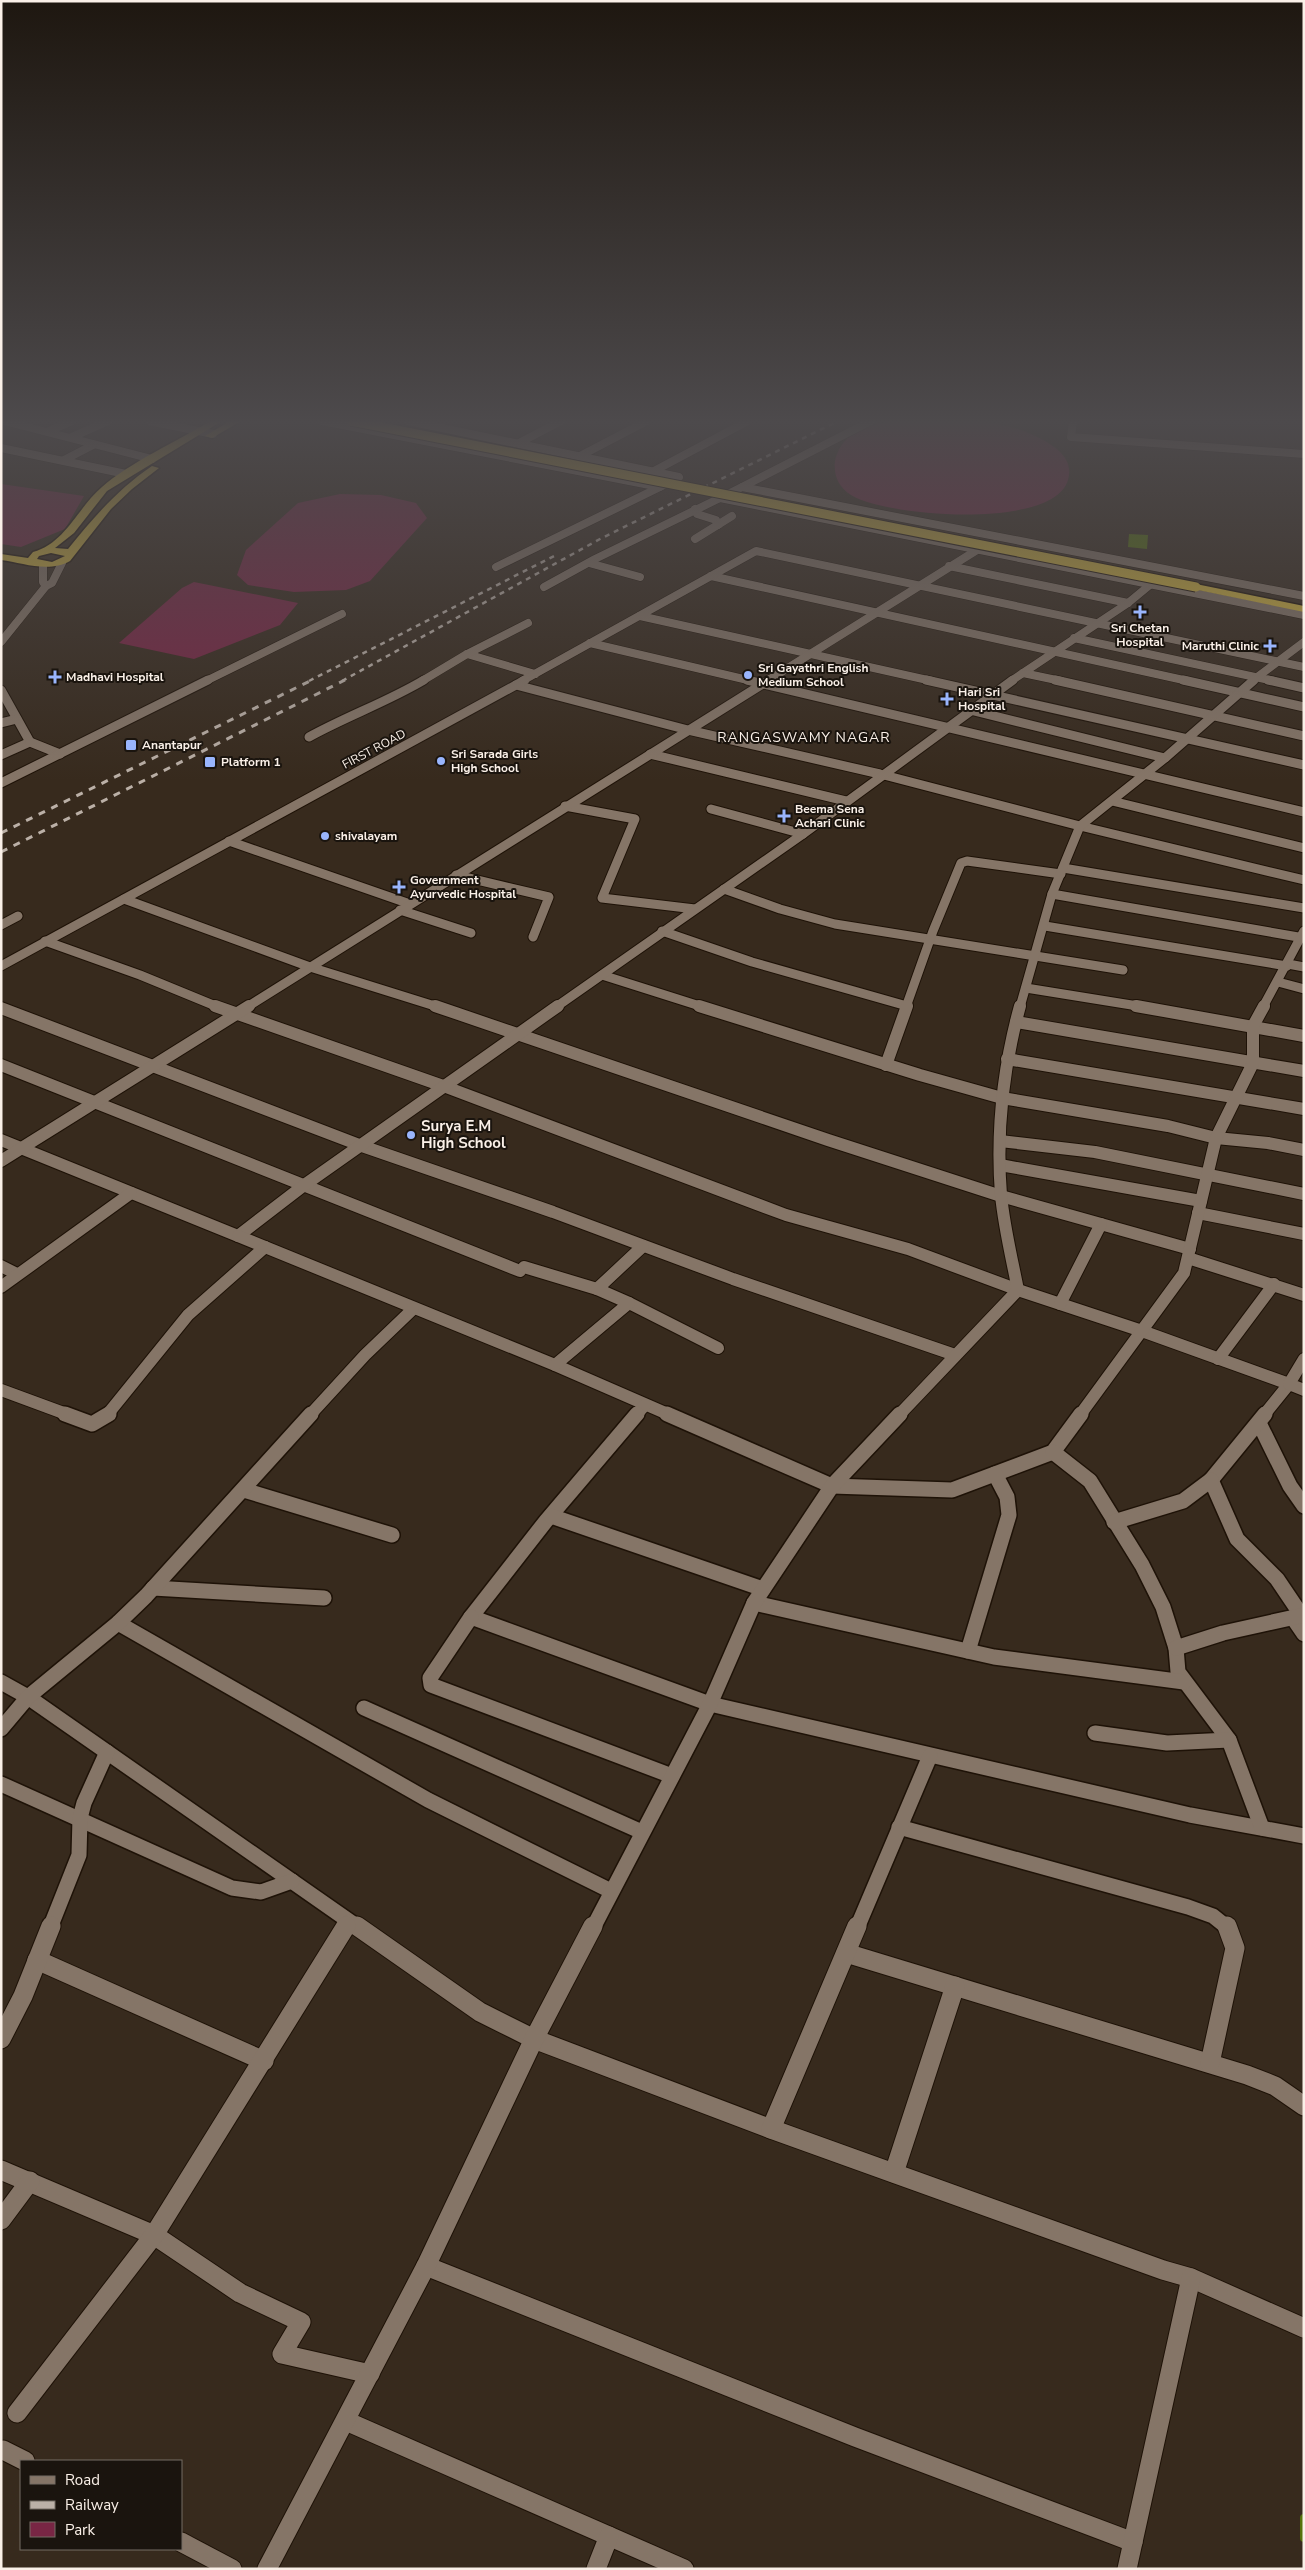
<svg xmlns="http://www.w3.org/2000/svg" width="1305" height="2570" font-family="'Nunito Sans',sans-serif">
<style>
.green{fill:#782644}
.water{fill:#55720c}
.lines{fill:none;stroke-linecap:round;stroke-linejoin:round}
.stream{stroke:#55720c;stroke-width:8}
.street-far4-casing{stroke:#1e1207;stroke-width:9}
.street-far3-casing{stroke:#1e1207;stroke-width:11}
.street-far2-casing{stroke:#1e1207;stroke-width:14}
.street-far1-casing{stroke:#1e1207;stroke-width:18}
.street-casing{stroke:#1e1207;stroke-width:21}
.secondary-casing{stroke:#1e1207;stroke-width:9}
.highway-casing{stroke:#1e1207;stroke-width:3}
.street-far4{stroke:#857567;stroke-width:8}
.street-far3{stroke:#857567;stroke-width:9}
.street-far2{stroke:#857567;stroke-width:12}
.street-far1{stroke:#857567;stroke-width:15}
.street{stroke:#857567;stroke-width:19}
.secondary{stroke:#857567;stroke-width:8}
.highway{fill:#d1b33d;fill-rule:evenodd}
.rail-far1{stroke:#bbb0a7;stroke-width:2.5;stroke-dasharray:5 5;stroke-linecap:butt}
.rail{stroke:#bbb0a7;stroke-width:3;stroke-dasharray:7 7;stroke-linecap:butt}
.highway-bridge-casing{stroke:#1e1207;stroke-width:11;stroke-linecap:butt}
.highway-bridge{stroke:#d1b33d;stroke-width:9}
.poi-dot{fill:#99b5fd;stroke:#1a140e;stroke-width:2}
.labels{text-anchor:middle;stroke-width:4;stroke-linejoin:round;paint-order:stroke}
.far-poi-label{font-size:12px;font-weight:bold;fill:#faf0e8;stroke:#1a140e;text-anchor:start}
.far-street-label{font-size:12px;fill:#faf0e8;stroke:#1a140e}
.far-neighbourhood-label{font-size:14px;letter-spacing:1px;fill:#faf0e8;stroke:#1a140e}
.poi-label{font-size:15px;font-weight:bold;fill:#faf0e8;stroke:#1a140e;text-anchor:start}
</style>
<rect width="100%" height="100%" fill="#372a1d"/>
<!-- green -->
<g class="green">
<path d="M893,421C941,421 991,415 1035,436C1052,444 1075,457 1068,480C1054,530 886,517 851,495C824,478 833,442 860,430C871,425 882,423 893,421Z"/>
<polygon points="1,484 84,496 65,529 21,547 1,544"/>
<polygon points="340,494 381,495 416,503 427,518 370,581 346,590 294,592 248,585 237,575 246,550 298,503"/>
<polygon points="194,582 298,603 280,625 194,659 119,643 182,588"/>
</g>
<!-- water -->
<polygon class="water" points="1129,534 1148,535 1147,549 1128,547"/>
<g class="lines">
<!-- stream -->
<polyline class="stream" points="1304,2518 1304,2538"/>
<!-- street-far4 casing -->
<g class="street-far4-casing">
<g id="street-far4">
<polyline points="4,421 152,459"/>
<polyline points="149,421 213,434"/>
<polyline points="1073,421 1071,437 1304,454"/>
<polyline points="49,431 72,421"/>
<polyline points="72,437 108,421"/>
<polyline points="1,448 126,474"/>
<polyline points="580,456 647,421"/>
<polyline points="64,460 93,445"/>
<polyline points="654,471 748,421"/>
<polyline points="742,487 871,421"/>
<polyline points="695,509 697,514 716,520 718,525"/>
<polyline points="695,539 732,516"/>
<polyline points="589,563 640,577"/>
<polyline points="43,565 43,582 46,586"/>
<polyline points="949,566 1128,603"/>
<polyline points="496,567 660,487"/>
<polyline points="711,576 1188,681"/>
<polyline points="544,587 595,559 720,498"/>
<polyline points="640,616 932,681"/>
<polyline points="1074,638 1274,681"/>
<polyline points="1,642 46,586 52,583 62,563"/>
<polyline points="590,643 752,681"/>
<polyline points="467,654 535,674"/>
<polyline points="1023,673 1061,681"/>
<polyline points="206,681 342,614"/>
<polyline points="422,681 467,654 528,623"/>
<polyline points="522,681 756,551 1304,667"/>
<polyline points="767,681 977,550"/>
<polyline points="1011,681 1128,603 1151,584"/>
<polyline points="1252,681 1304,642"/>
</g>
</g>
<!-- street-far3 casing -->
<g class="street-far3-casing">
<g id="street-far3">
<polyline points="747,680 1304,812"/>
<polyline points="926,680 1304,765"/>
<polyline points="1055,680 1304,736"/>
<polyline points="1183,680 1304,707"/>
<polyline points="1268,680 1304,688"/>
<polyline points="516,685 688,730 880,774 1080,826 1304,880"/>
<polyline points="1,690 30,742 1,755"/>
<polyline points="970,710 1165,758"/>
<polyline points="1,723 17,719"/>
<path d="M309,737C347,716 387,702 424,680"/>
<polyline points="30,742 60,754"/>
<polyline points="650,754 846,801"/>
<polyline points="1,783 208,680"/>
<polyline points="1112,801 1304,848"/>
<polyline points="565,806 635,819 602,898 695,909"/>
<polyline points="711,809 803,834"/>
<polyline points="229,841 410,904"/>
<polyline points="1063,868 1304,908"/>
<polyline points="456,875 549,897 533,937"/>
<polyline points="724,889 780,909 835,924 1123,970"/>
<polyline points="1052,894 1304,938"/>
<polyline points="124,899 310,967 438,1007"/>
<polyline points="400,910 471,933"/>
<polyline points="1,925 18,916"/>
<polyline points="1045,926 1287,966"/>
<polyline points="662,931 752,962 907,1006"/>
<polyline points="45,941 140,975 218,1007"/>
<polyline points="1288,964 1304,967"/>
<polyline points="1,966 525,680"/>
<polyline points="602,975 703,1007"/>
<polyline points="1278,982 1304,989"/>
<polyline points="1026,988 1144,1007"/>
<polyline points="247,1007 769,680"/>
<polyline points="556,1007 803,834 1013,680"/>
<polyline points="906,1007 933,931 961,863 967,861 1061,874"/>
<polyline points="1020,1007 1052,894 1080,826 1165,758 1254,680"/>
<polyline points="1263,1007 1304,931"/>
</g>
</g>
<!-- street-far2 casing -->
<g class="street-far2-casing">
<g id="street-far2">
<polyline points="215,1006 446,1087 786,1215 908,1249 1018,1290 1142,1331 1289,1384 1264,1415"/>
<polyline points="435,1006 828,1140 1001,1196 1190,1249"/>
<polyline points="699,1006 920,1075 1002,1098 1168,1126 1216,1138 1268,1143 1304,1150"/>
<polyline points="1136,1006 1304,1036"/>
<polyline points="1,1008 362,1146 553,1212 733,1279 955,1355"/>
<polyline points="1016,1022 1304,1071"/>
<polyline points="1007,1059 1304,1109"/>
<polyline points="1,1065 520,1271"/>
<polyline points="886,1065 907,1006"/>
<polyline points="1,1140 238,1236 303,1186 558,1006"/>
<polyline points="1000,1141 1095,1152 1304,1194"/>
<polyline points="1,1161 249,1006"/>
<polyline points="1000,1165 1201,1201"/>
<polyline points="1198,1213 1304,1234"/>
<polyline points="238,1236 555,1365 670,1415"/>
<polyline points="1188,1258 1304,1295"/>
<polyline points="1,1266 17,1274"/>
<polyline points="524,1267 597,1289"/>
<polyline points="1,1287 131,1193"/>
<polyline points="629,1303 718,1348"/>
<polyline points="1060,1304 1101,1224"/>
<polyline points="1218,1359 1274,1284"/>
<polyline points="1304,1359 1289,1384 1304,1390"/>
<polyline points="555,1365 629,1303 597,1289 643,1246"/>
<polyline points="1,1390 69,1415"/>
<polyline points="107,1415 188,1315 265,1247"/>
<polyline points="310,1415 365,1355 413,1309"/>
<polyline points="636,1415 645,1405"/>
<path d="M899,1415L1018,1290C1012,1259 1004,1227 1001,1195C996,1131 1003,1068 1020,1006"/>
<polyline points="1080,1415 1184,1273 1216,1138 1253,1063 1253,1026 1264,1006"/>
</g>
</g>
<!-- street-far1 casing -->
<g class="street-far1-casing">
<g id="street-far1">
<polyline points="65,1414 92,1424 109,1414"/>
<polyline points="637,1414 546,1521 471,1617 710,1704 1190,1815 1304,1836"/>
<polyline points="667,1414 832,1486 952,1490 1053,1452 1081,1414"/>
<polyline points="1259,1423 1290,1486 1304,1506"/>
<polyline points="1053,1452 1090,1481 1142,1565 1163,1607 1176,1648 1178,1672 1229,1740 1262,1828"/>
<polyline points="1211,1480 1265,1414"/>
<polyline points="244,1490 392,1535"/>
<polyline points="551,1516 763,1589"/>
<polyline points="1114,1522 1183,1501 1211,1480 1237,1539 1277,1579 1302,1616"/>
<polyline points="153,1588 324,1598"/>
<polyline points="754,1603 994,1657 1184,1682"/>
<polyline points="471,1617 430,1678 431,1685 672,1776"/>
<polyline points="1293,1618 1304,1634"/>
<polyline points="118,1623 428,1800 611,1891"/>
<polyline points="1176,1648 1223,1633 1304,1615"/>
<polyline points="968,1651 1009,1515 1007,1497 995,1474"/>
<polyline points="1,1682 28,1697 359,1928"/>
<polyline points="364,1708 642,1832"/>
<polyline points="1,1729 28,1697 118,1623 146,1596 311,1414"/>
<polyline points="1095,1733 1167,1743 1229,1740"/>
<polyline points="1,1784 232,1888 261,1892 292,1881"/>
<polyline points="899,1827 1188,1907 1213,1916 1228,1928"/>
<polyline points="50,1928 79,1855 80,1818 84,1803 107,1752"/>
<polyline points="345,1928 349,1922"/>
<polyline points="593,1928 710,1704 754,1603 832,1486 900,1414"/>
<polyline points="857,1928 930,1756"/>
</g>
</g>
<!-- street casing -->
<g class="street-casing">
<g id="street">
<polyline points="357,1926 480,2012 534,2039 771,2129 1163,2270 1191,2278 1304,2328"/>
<polyline points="846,1953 1247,2075 1275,2086 1304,2106"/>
<polyline points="37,1960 264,2061"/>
<polyline points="1,2039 23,1996 51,1926"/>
<polyline points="1210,2063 1235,1948 1227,1926"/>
<polyline points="771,2129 857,1926"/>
<polyline points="1,2170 154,2235 240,2293 301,2322 282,2354 370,2374"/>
<polyline points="894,2173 955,1986"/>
<polyline points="1,2220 30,2181"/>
<polyline points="426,2266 855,2437 1133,2542"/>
<polyline points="17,2413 154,2235 346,1926"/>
<polyline points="346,2421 684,2569"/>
<polyline points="3,2450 25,2461"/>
<polyline points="181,2542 232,2569"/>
<polyline points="267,2569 426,2266 534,2039 593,1926"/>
<polyline points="596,2569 609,2536"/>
<polyline points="1127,2569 1191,2278"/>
</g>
</g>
<!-- secondary casing -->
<g class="secondary-casing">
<g id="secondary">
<polyline points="322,421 660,487 679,477 408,421"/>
<polyline points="519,443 561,421"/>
<polyline points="720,498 742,487 1304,596"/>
<polyline points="720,498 1304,615"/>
</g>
</g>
<!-- highway casing -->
<g class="highway-casing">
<g id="highway">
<path d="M211,421H222L107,491L74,533L55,548L68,549C93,518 118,489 152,466L159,468L132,489L111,509L70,561C49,573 23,563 1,560V554L28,558L33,552C66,543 78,507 102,487C129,463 179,440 211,421ZM51,553L65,556L52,562L37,559L39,556Z"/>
<polygon points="230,421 241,421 212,438 205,436"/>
<polygon points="1196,584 1304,606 1304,612 1193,589 1193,585"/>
</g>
</g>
<!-- street-far4 -->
<use href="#street-far4" class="street-far4"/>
<!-- street-far3 -->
<use href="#street-far3" class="street-far3"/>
<!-- street-far2 -->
<use href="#street-far2" class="street-far2"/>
<!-- street-far1 -->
<use href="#street-far1" class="street-far1"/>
<!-- street -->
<use href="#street" class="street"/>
<!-- secondary -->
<use href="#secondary" class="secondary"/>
<!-- highway -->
<use href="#highway" class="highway"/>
<!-- rail-far1 -->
<g class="rail-far1">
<polyline points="309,681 554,556"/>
<polyline points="342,681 600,539 838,421"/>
</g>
<!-- rail -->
<g class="rail">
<polyline points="1,833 312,680"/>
<polyline points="1,852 345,680"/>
</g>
<!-- highway-bridge casing -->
<g class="highway-bridge-casing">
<polyline id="highway-bridge" points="351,421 1196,587"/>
</g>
<!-- highway-bridge -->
<use href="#highway-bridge" class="highway-bridge"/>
</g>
<!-- sky -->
<linearGradient id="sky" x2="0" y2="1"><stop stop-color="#1e1710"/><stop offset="0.54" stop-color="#4d4a4c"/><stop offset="1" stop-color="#4d4a4c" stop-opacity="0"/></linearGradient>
<rect width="1305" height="781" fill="url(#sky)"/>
<!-- markers -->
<g class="poi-dot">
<path d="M1137.5 604.5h5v5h5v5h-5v5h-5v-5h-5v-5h5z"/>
<path d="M1267.5 638.5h5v5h5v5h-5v5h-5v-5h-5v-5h5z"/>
<circle cx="748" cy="675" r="5"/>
<path d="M52.5 669.5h5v5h5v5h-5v5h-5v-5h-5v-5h5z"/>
<path d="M944.5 691.5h5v5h5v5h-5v5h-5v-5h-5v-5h5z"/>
<rect x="125" y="739" width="12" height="12" rx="2.5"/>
<circle cx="441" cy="761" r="5"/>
<rect x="204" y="756" width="12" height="12" rx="2.5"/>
<path d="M781.5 808.5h5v5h5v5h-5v5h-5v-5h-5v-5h5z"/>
<circle cx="325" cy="836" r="5"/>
<path d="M396.5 879.5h5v5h5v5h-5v5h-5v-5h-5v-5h5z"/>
<circle cx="411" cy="1135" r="5"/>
</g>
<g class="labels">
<!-- far-poi labels -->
<g class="far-poi-label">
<text x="1140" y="632" text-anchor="middle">Sri Chetan<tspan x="1140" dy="14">Hospital</tspan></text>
<text x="1259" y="650" text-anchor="end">Maruthi Clinic</text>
<text x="758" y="672">Sri Gayathri English<tspan x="758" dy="14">Medium School</tspan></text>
<text x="66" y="681">Madhavi Hospital</text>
<text x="958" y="696">Hari Sri<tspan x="958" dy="14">Hospital</tspan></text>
<text x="142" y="749">Anantapur</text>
<text x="451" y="758">Sri Sarada Girls<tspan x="451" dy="14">High School</tspan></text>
<text x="221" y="766">Platform 1</text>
<text x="795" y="813">Beema Sena<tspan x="795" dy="14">Achari Clinic</tspan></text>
<text x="335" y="840">shivalayam</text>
<text x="410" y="884">Government<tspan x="410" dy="14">Ayurvedic Hospital</tspan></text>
</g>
<!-- far-street labels -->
<g class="far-street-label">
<text transform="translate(374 749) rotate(-28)" y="4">FIRST ROAD</text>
</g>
<!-- far-neighbourhood labels -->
<g class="far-neighbourhood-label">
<text x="804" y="742">RANGASWAMY NAGAR</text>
</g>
<!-- poi labels -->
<g class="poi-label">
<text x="421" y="1131">Surya E.M<tspan x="421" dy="17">High School</tspan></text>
</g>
</g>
<!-- border -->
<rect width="1305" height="2570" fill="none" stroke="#faf0e8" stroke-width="5"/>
<!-- legend -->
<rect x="20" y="2460" width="162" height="90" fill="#1a140e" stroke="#746c65"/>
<rect x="30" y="2476" width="25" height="8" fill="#857567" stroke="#746c65"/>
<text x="65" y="2485" font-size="15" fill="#faf0e8">Road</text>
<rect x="30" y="2501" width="25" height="8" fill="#bbb0a7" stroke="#746c65"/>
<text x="65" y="2510" font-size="15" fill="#faf0e8">Railway</text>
<rect x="30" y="2522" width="25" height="15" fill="#782644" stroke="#746c65"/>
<text x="65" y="2535" font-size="15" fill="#faf0e8">Park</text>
</svg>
